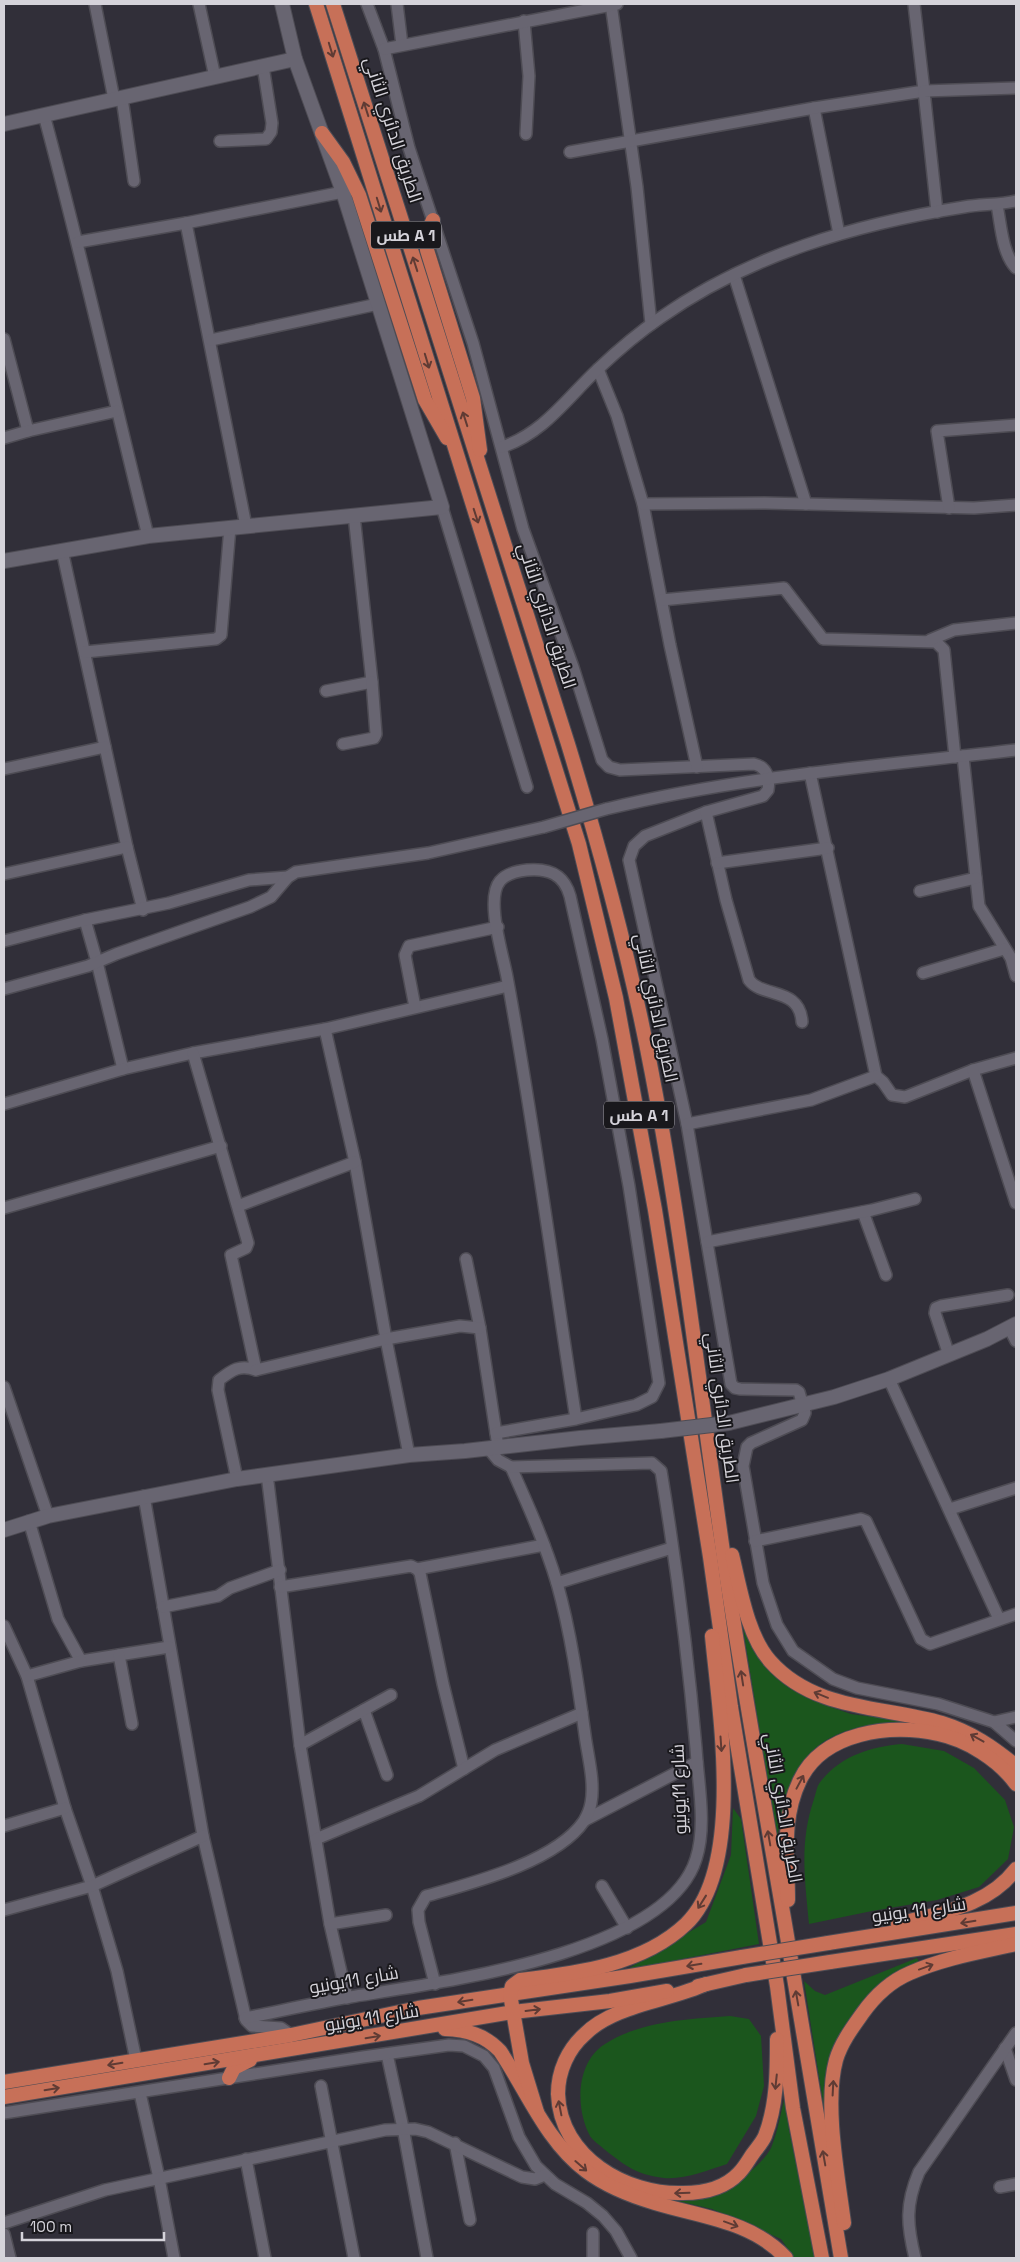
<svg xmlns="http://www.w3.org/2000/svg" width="1020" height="2262" font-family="'Space Grotesk',Cairo,sans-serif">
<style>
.green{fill:#1b561d}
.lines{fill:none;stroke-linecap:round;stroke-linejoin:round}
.minor-casing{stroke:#4e4c54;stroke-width:14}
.tertiary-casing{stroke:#4e4c54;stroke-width:16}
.trunk-casing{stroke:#4e4c54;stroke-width:16}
.minor{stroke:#686571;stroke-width:11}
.tertiary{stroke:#686571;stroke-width:14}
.trunk{stroke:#c77058;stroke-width:14}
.minor-bridge-casing{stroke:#4e4c54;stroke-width:14;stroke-linecap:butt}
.tertiary-bridge-casing{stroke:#4e4c54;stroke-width:16;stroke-linecap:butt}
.trunk-bridge-casing{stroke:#4e4c54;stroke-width:16;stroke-linecap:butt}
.minor-bridge{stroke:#686571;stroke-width:11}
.tertiary-bridge{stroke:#686571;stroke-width:14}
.trunk-bridge{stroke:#c77058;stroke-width:14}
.oneway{stroke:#5f3b34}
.labels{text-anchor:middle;stroke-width:4;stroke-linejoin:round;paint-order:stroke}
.shield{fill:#19181c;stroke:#9d9ba1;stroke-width:1}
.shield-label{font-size:16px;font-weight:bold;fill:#d5d3da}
.street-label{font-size:18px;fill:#d5d3da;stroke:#19181c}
</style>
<rect width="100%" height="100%" fill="#312f39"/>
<!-- green -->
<g class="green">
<path d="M741,1616L800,1693L822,1704L851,1714L926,1724C904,1724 878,1722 857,1728C798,1742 787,1786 777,1838Z"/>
<path d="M902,1744L944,1751L974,1768L1005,1800L1014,1827L1008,1859L979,1887L937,1900L872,1911L809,1924C805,1880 799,1843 814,1799C816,1793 817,1785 821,1781C842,1755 871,1747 902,1744Z"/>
<polygon points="733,1808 741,1819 759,1944 626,1970 706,1922 731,1855"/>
<polygon points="917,1958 919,1962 849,2022 828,2134 804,1981 815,1991 825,1995"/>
<path d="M730,2016L749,2019L761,2036L764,2086L756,2116L727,2164C708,2170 684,2180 664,2178C637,2175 624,2165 604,2149C600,2145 593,2141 590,2136C575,2108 576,2062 605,2044C641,2021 688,2019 730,2016Z"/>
<path d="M785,2095L789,2130L816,2258H794L781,2239L712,2209L673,2200C706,2199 727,2194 751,2171C758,2165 767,2156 771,2148C778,2131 781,2112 785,2095Z"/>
</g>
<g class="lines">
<!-- minor casing -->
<g class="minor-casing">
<g id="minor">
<polyline points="95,4 114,99"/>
<polyline points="199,4 215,77"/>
<path d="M367,4L384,49L409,148L473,343L523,529L573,667L602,760L609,767L620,770L754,764C767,767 770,778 768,790L763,796L706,812L645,836L634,846L629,860L687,1124L731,1384L735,1388L740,1389L796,1390L799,1392L805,1413L802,1420L751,1443L747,1447L743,1466L763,1583L777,1625L793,1651L833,1679L857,1688L938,1704L994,1722L1016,1741"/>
<polyline points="397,4 402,45"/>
<polyline points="611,4 637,187 651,324"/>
<polyline points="524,21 529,76 526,134"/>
<polyline points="384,49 617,4"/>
<polyline points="122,98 134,181"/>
<polyline points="814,108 839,234"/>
<path d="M44,115C82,255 113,396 148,536"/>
<polyline points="220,141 266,139 271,132 272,123 263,66"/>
<polyline points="570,152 814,108 924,91 914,4"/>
<path d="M997,205C1001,225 1002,253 1016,268"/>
<polyline points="937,212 924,91 1016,88"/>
<polyline points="186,223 343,192"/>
<polyline points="78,242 186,223 246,526"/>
<polyline points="734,275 806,504"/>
<polyline points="4,339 28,431 117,411"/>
<polyline points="211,340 378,304"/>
<polyline points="598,369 617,416 643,504 670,645 697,767"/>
<polyline points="4,438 28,431"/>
<path d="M502,447C544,433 567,398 598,369C617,351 638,333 660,318C749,255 856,224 964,207C981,204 999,205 1016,201"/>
<polyline points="643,504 765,503 974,508 1016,505"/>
<polyline points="442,507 527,787"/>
<polyline points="949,508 937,431 1016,425"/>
<polyline points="62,550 127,847 143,910"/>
<polyline points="662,600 784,588 823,639 936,642 944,650 955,757"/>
<polyline points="930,640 954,630 1016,623"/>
<polyline points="85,652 216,639 221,635 230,527"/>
<polyline points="326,691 372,682 354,515"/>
<polyline points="343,744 374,738 376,734 372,682"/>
<polyline points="963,756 976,878 979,906 1011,958 1016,976"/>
<polyline points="4,769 105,747"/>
<polyline points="810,773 876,1076 883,1082 892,1095 905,1097 973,1070 1016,1058"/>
<path d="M606,809C741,776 879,766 1016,750"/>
<path d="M706,812L726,900L749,980C762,998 800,987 802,1022"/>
<polyline points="717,863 828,848"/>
<polyline points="4,874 127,847"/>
<polyline points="920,891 976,878"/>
<polyline points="85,920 97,962 123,1069 193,1053 325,1029 508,986"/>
<polyline points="4,941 85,920 169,903 249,880 288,877"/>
<polyline points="923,973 1004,949"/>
<polyline points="4,989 88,966 116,954 250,907 271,897 288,877 296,872 428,853 544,827"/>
<polyline points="415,1007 405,955 409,946 498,927"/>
<polyline points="325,1029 355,1162 386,1339 409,1455"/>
<path d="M193,1053L248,1243L246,1248L231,1255L256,1370C240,1364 232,1370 219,1380L218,1390L237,1479"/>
<polyline points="973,1070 1016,1203"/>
<polyline points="4,1104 123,1069"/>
<polyline points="687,1124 811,1100 876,1076"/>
<polyline points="238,1206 355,1162"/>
<polyline points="4,1208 221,1146"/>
<polyline points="863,1212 886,1275"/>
<polyline points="707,1242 872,1210 915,1199"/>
<polyline points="466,1259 480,1328 497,1440"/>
<polyline points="1009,1327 1016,1341"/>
<polyline points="949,1355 935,1313 936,1308 941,1306 1008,1295"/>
<polyline points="256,1370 386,1339 460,1326 480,1328"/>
<polyline points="889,1379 999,1619"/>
<polyline points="4,1387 48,1516"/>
<path d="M496,1433L576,1419L636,1405L652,1397L659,1383L629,1186L602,1039L570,896C564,874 548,868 527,870C517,871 507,873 500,881C485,899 503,955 507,977C534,1123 553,1271 576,1419"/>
<polyline points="267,1474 300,1745 330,1924 347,1998"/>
<polyline points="144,1496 203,1836 246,2020 252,2026 281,2028 291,2035"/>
<polyline points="950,1509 1016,1488"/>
<polyline points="29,1521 58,1619 81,1661 169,1647"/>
<polyline points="755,1541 861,1519 866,1521 921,1639 930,1644 1016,1614"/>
<polyline points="417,1569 544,1545"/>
<polyline points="557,1583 672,1548"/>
<polyline points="280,1587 411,1566 417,1569 420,1573 443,1684 464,1769"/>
<polyline points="163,1607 218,1596 230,1588 280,1570"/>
<polyline points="4,1626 27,1676 65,1808 92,1886 117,1971 136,2060"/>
<polyline points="119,1655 132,1724"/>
<polyline points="27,1676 81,1661"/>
<polyline points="364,1710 387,1775"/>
<polyline points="994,1722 1016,1717"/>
<polyline points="300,1745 391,1695"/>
<polyline points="585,1820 697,1762"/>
<polyline points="4,1826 65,1808"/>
<polyline points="316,1839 419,1796 495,1750 582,1713"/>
<polyline points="602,1886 627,1928"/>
<polyline points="4,1910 92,1886 203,1836"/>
<polyline points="330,1924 386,1915"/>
<path d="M435,1984L419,1922L418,1910L426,1896C472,1883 556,1862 584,1821C587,1816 590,1809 591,1803C595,1782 588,1757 585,1735C578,1684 571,1633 557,1583C545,1543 528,1505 511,1467"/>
<path d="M245,2018C280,2011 315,2003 350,1997C436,1983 666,1955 696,1859C707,1825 698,1783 696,1748C688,1655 676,1563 661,1471L652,1463L511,1467L498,1460L488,1448"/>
<polyline points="1005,2048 1016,2080"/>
<polyline points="387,2054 403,2128 427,2258"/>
<polyline points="321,2086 354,2258"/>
<polyline points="140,2093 159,2178 174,2258"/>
<polyline points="4,2113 363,2057 449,2045 464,2046 484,2056 494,2068 519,2137 536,2166 555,2184 587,2203 603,2216 616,2231 631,2258"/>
<polyline points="455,2143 470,2220"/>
<polyline points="246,2159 265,2258"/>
<polyline points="1000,2187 1016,2184"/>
<polyline points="4,2223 105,2190 385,2130 415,2129 428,2132 522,2177 535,2179 545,2175"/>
<polyline points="593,2233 593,2258"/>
<polyline points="4,2234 10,2258"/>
<path d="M915,2258C907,2225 905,2205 919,2172L1016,2033"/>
</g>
</g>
<!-- tertiary casing -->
<g class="tertiary-casing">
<g id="tertiary">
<polyline points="4,124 295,59"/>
<polyline points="4,561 148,536 442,507 343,192 295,59 282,4"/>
<polyline points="729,1423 834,1397 889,1379 987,1339 1016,1324"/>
<polyline points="4,1530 48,1516 237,1479 409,1455 465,1451 580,1438 661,1431"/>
</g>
</g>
<!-- trunk casing -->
<g class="trunk-casing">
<g id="trunk">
<polyline points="316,4 579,844 616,998 655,1210 710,1557 731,1707 777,1986 793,2108 822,2258"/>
<path d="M333,4L568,744C601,852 631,962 652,1074C684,1241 702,1410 727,1579C745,1697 766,1813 786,1930C805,2039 822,2149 841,2258"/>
<polyline points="322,133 343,162 359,195 425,400 447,438"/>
<polyline points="433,220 428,231 427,250 473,398 480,450"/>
<path d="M732,1555C740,1587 747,1635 770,1661C814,1711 883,1706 942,1723C971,1732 993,1747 1016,1766"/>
<path d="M788,1900C788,1858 781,1819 800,1780C823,1732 891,1723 938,1734C967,1740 999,1760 1016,1784"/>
<path d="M898,1924C941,1912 987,1907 1016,1869"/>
<polyline points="828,1943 1016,1913"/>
<polyline points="830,1962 1016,1934"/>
<path d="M706,1984C669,2001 614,2005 585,2034C568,2049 558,2071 558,2094C560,2157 626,2195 683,2193C703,2193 725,2188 739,2173C744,2168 748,2161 752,2155C756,2149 762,2143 765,2136C777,2105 777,2072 777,2039"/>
<polyline points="698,1986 746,1975"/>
<path d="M445,2029C467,2030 485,2035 500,2051C527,2091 546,2141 586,2171C606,2186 631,2196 655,2203C701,2217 752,2221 786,2258"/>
<polyline points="229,2078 234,2068 250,2060"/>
<polyline points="4,2082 291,2035 418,2008 630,1976 742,1957"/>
<polyline points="4,2097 513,2012 610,2001 667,1991"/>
<path d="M537,2112L522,2063L510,1994L512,1986L520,1980C577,1973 643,1965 686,1924C745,1867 719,1711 712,1636"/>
<path d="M844,2223C838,2177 824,2104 836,2060C841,2043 852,2028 862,2014C874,1997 891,1981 910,1973C944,1958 981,1952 1016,1944"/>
</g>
</g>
<!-- minor -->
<use href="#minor" class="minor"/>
<!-- tertiary -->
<use href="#tertiary" class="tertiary"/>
<!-- trunk -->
<use href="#trunk" class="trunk"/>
<!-- minor-bridge casing -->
<g class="minor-bridge-casing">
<polyline id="minor-bridge" points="544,827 606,809"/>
</g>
<!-- tertiary-bridge casing -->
<g class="tertiary-bridge-casing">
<polyline id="tertiary-bridge" points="661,1431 729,1423"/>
</g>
<!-- trunk-bridge casing -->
<g class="trunk-bridge-casing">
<g id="trunk-bridge">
<polyline points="742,1957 828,1943"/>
<polyline points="746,1975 830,1962"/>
</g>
</g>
<!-- minor-bridge -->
<use href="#minor-bridge" class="minor-bridge"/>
<!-- tertiary-bridge -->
<use href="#tertiary-bridge" class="tertiary-bridge"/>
<!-- trunk-bridge -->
<use href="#trunk-bridge" class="trunk-bridge"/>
</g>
<!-- one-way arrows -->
<defs><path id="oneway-shaft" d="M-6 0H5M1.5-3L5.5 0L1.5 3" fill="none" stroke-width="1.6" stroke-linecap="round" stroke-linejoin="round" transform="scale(1.25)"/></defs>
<g class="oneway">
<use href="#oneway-shaft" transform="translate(331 50) rotate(73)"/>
<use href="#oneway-shaft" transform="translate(366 109) rotate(-108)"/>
<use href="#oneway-shaft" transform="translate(379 205) rotate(73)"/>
<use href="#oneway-shaft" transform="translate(415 264) rotate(-108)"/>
<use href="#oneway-shaft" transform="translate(427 361) rotate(73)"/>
<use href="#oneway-shaft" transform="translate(465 419) rotate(-108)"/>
<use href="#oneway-shaft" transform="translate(476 516) rotate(72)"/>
<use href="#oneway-shaft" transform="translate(742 1678) rotate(-99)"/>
<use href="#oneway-shaft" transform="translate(821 1695) rotate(-158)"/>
<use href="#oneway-shaft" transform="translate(977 1738) rotate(-151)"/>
<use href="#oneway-shaft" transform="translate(721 1744) rotate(86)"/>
<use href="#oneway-shaft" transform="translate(800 1782) rotate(-62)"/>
<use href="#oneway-shaft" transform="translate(769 1838) rotate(-100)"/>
<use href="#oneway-shaft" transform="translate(702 1902) rotate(122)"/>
<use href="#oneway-shaft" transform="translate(968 1922) rotate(171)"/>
<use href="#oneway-shaft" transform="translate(694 1965) rotate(171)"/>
<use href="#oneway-shaft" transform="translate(926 1967) rotate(-20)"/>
<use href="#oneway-shaft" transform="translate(797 1998) rotate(-100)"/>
<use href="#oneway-shaft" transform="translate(465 2001) rotate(171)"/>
<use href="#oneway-shaft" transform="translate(533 2010) rotate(-7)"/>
<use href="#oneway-shaft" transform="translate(373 2037) rotate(-9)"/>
<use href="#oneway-shaft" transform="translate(212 2063) rotate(-9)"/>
<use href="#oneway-shaft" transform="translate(115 2064) rotate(171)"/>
<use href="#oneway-shaft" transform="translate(776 2082) rotate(96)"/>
<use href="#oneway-shaft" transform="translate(833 2088) rotate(-87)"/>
<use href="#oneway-shaft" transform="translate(52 2089) rotate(-9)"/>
<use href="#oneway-shaft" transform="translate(560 2108) rotate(-101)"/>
<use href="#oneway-shaft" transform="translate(824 2158) rotate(-100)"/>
<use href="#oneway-shaft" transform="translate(581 2166) rotate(41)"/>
<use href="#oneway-shaft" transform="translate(682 2193) rotate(178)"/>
<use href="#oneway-shaft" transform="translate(731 2224) rotate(20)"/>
</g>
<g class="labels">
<!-- shield labels -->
<g class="shield">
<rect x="371" y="221.5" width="70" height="27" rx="4"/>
<rect x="604" y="1101.5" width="70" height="27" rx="4"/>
</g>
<g class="shield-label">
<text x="406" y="241">طس A 1</text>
<text x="639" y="1121">طس A 1</text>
</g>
<!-- street labels -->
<g class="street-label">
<text transform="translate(393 130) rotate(72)" y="6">الطريق الدائري الثاني</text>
<text transform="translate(547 616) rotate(72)" y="6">الطريق الدائري الثاني</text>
<text transform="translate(656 1008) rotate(78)" y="6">الطريق الدائري الثاني</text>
<text transform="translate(722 1408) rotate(82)" y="6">الطريق الدائري الثاني</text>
<text transform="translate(679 1789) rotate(-92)" y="6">شارع 11يونيو</text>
<text transform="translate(783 1808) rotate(80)" y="6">الطريق الدائري الثاني</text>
<text transform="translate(919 1910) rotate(-8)" y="6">شارع 11 يونيو</text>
<text transform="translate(354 1980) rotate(-10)" y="6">شارع 11يونيو</text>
<text transform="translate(372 2018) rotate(-9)" y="6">شارع 11 يونيو</text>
</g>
</g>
<!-- border -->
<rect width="1020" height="2262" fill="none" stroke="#d5d3da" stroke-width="10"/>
<!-- scale -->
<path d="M22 2232v8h142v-8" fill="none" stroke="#d5d3da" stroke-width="2.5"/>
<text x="30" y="2232" font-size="15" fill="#d5d3da" stroke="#19181c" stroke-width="4" paint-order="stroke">100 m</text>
</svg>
